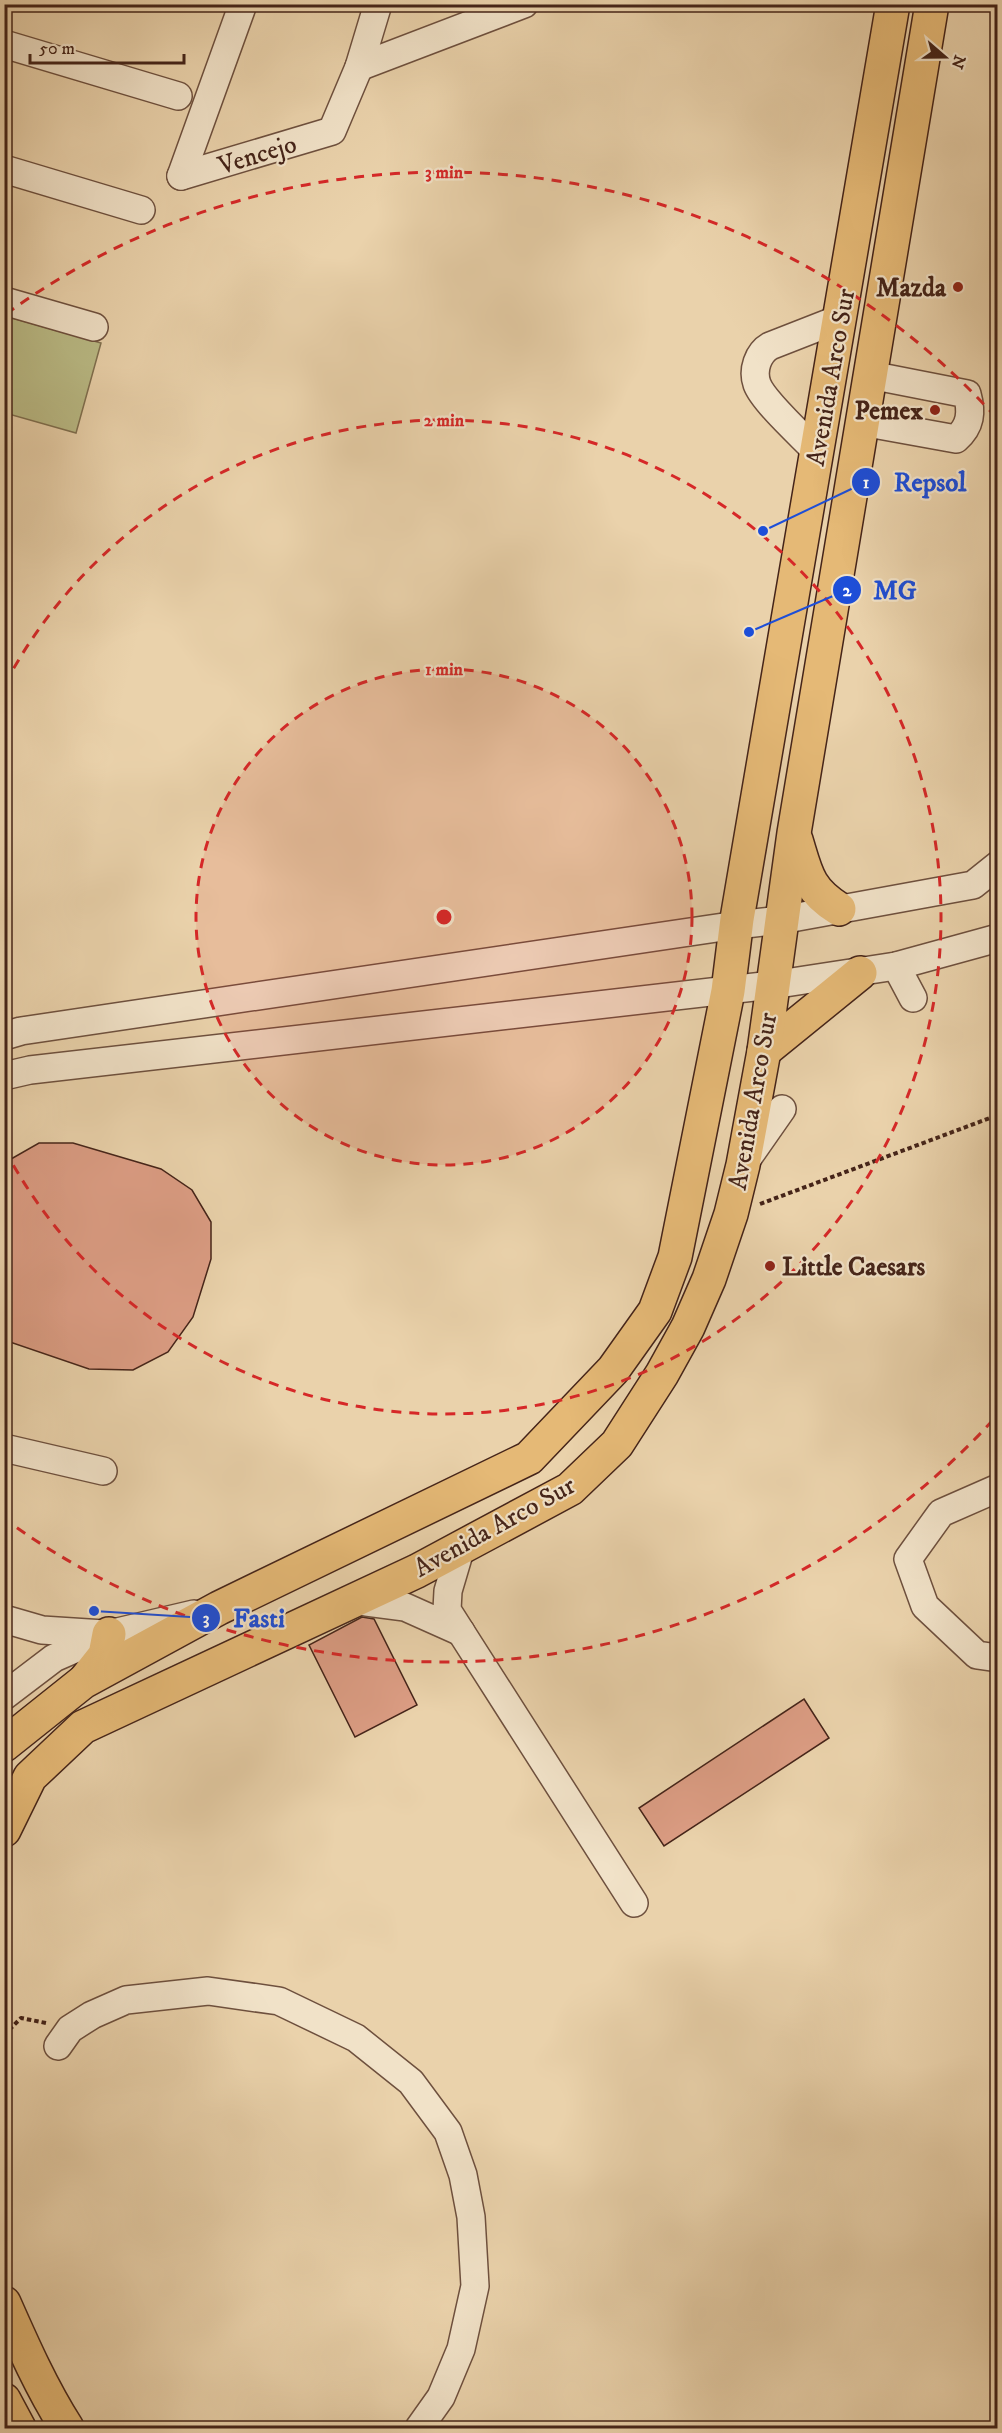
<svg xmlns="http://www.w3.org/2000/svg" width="1002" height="2433" font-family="'IM FELL DW Pica',serif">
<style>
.green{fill:#babb86;stroke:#807050;stroke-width:1.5}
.building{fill:#dc9d84;stroke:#452419;stroke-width:1.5}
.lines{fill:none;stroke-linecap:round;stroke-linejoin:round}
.minor-casing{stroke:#6e503e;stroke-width:30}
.major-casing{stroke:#452419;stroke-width:36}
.path{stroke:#452419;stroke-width:4;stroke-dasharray:4.5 3;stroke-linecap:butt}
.minor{stroke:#f1e2c8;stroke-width:27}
.major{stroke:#e5b976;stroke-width:33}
.ring{fill:none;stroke:#d62828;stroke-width:3;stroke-dasharray:10 8}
.poi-dot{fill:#8f2418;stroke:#f1e2c8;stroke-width:2}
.labels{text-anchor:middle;stroke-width:4.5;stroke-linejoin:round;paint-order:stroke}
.street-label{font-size:26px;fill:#452419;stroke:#f1e2c8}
.poi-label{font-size:26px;font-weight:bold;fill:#452419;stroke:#f1e2c8;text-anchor:end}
.centre{fill:#d62828;stroke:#f1e2c8;stroke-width:3}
.ring-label{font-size:18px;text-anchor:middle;font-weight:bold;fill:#d62828;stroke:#f1e2c8;stroke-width:4.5;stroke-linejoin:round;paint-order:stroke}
.leader{fill:none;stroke:#1d4ed8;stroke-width:2}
.callout-dot{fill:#1d4ed8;stroke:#f1e2c8;stroke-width:2}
.mark-label{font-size:18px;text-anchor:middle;font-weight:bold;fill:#fff}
.callout-label{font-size:27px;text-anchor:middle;font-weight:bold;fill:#1d4ed8;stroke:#f1e2c8;stroke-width:4.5;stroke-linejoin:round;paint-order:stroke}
</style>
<rect width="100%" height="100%" fill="#ead2ab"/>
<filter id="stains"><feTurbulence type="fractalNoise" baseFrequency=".00333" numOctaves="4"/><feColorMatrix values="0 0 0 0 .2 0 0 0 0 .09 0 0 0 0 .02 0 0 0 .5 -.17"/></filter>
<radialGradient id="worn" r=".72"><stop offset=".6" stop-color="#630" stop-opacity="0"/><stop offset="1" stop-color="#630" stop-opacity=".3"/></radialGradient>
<!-- green -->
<polygon class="green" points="5,316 101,343 76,433 5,413"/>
<!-- building -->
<g class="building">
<polygon points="39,1143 73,1143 161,1169 192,1190 211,1222 211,1259 193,1317 168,1352 133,1370 89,1369 4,1340 4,1163"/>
<polygon points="362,1617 374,1619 417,1705 355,1737 309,1645"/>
<polygon points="804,1699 829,1738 664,1846 639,1808"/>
</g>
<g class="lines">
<!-- minor casing -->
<g class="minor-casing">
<g id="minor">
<polyline points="4,44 178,96"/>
<polyline points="359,67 524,4"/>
<polyline points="4,169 141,210"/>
<polyline points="181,176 332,131 359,67 378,4"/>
<polyline points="181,176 243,4"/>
<polyline points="4,301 94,327"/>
<path d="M862,422L956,439C971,426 972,412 967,394L870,375"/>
<path d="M817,452C803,437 763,401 757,384C752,370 758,353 770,346L839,319"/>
<polyline points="896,966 913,998"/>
<polyline points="4,1036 21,1031 737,925 781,920 973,885 998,865"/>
<polyline points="4,1076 30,1070 772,985 896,966 998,938"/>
<polyline points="745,1162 782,1109"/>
<polyline points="4,1448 103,1471"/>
<polyline points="998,1488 941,1513 908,1559 925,1606 977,1655 998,1658"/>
<polyline points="351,1600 405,1607 461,1632 447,1610 448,1591 461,1547"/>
<polyline points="4,1619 42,1630 104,1634"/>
<polyline points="461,1632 634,1903"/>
<polyline points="4,1696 54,1658 109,1634 194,1614"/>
<polyline points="58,2046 70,2029 92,2015 126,2000 208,1991 279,2001 356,2038 411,2082 448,2132 463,2175 471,2217 475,2286 461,2349 441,2397 419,2428"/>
</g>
</g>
<!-- major casing -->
<g class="major-casing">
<g id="major">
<path d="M796,840C806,873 808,890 839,909"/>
<polyline points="764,1051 860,973"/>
<polyline points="86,1679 105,1655 109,1634"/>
<polyline points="4,1745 83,1682 219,1608 529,1458 613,1370 655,1311 675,1257 728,991 737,919 893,4"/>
<polyline points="4,1830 30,1777 83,1727 417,1571 570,1489 617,1444 662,1374 688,1327 709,1279 731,1214 743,1165 764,1051 794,833 932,4"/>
<path d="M4,2303C23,2346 42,2389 67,2428"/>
<polyline points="4,2400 19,2428"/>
</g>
</g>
<!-- path -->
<g class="path">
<polyline points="760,1204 998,1115"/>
<polyline points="4,2035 21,2018 46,2023"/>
</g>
<!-- minor -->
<use href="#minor" class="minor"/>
<!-- major -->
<use href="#major" class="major"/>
</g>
<!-- distance rings -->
<circle cx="444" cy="917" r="248" fill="#d62828" fill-opacity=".12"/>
<g class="ring">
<circle cx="444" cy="917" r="248"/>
<path d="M5 684A497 497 0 1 1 5 1150"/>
<path d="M993 1420A745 745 0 0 1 6 1520M6 314A745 745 0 0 1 993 414"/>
</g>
<!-- markers -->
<g class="poi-dot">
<circle cx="958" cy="287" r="6"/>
<circle cx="935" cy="410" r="6"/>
<circle cx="770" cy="1266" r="6"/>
</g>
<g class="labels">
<!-- street labels -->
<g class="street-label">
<text transform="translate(257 154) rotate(-17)" y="9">Vencejo</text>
<text transform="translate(830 377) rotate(-80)" y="9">Avenida Arco Sur</text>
<text transform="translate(752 1101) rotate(-80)" y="9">Avenida Arco Sur</text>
<text transform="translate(494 1526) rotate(-29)" y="9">Avenida Arco Sur</text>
</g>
<!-- poi labels -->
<g class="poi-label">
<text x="946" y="296">Mazda</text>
<text x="923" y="419">Pemex</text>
<text x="782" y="1275" text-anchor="start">Little Caesars</text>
</g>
</g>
<circle cx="444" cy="917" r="9" class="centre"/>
<g class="ring-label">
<text x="444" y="178">3 min</text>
<text x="444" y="426">2 min</text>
<text x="444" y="675">1 min</text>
</g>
<!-- callouts -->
<path class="leader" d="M763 531L866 482M749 632L847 590M94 1611L206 1618"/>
<g class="callout-dot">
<circle cx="763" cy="531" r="6"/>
<circle cx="749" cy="632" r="6"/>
<circle cx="94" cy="1611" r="6"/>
<circle cx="866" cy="482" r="15"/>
<circle cx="847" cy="590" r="15"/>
<circle cx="206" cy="1618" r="15"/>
</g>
<g class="mark-label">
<text x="866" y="488">1</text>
<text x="847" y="596">2</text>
<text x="206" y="1624">3</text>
</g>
<g class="callout-label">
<text x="930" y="491">Repsol</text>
<text x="895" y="599">MG</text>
<text x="259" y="1627">Fasti</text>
</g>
<!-- margin -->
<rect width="1002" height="2433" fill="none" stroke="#ead2ab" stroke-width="24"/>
<rect x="6" y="6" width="990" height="2421" fill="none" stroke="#452419" stroke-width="3"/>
<rect x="12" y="12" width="978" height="2409" fill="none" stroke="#452419" stroke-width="1.5"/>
<!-- north arrow -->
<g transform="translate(945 57) rotate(110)" stroke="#f1e2c8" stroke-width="4.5" paint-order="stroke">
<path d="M0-4.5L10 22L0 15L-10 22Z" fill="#452419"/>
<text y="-9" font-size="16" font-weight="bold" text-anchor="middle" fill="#452419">N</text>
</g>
<!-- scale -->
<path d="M30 54v9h154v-9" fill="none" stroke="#452419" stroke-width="3"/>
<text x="39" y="54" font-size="18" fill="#452419" stroke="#f1e2c8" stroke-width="4.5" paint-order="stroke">50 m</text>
<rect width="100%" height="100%" filter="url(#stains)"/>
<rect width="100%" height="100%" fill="url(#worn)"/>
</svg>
